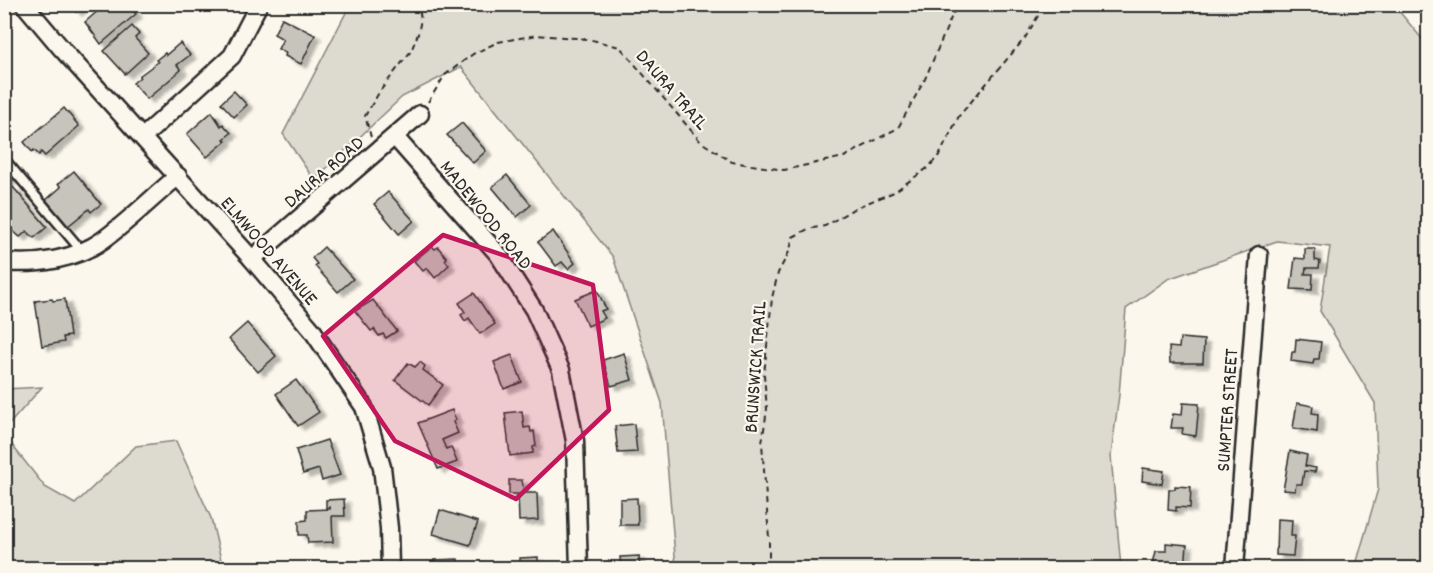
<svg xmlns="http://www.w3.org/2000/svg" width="1433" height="573" font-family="Dekko,sans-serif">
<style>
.green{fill:#dddad0;stroke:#84827e;stroke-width:1.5}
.building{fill:#c7c4bc;stroke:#2b2b2b;stroke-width:1.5;filter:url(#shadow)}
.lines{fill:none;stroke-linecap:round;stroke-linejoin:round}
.service-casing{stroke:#2b2b2b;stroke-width:13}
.minor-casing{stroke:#2b2b2b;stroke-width:21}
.path{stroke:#2b2b2b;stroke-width:2;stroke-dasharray:6 4.5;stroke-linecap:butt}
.service{stroke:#fbf7ec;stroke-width:8}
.minor{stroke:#fbf7ec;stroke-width:16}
.marked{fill:#c2185b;fill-opacity:0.2;stroke:#c2185b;stroke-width:4.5;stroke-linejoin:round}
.labels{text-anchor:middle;stroke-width:4.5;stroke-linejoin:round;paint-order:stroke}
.street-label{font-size:20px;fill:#2b2b2b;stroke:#fbf7ec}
</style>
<defs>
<filter id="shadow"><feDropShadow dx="6" dy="4" stdDeviation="1.5" flood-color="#0004"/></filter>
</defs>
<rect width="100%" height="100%" fill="#fbf7ec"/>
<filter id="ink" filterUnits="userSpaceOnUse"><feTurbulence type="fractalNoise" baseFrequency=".0167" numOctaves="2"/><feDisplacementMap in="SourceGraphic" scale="12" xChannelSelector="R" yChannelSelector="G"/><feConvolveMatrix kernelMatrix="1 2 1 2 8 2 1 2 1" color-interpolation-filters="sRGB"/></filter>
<g filter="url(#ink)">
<!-- green -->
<g class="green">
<polygon points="350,5 1397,5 1398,10 1428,46 1428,568 1355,568 1378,489 1375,403 1320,311 1330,247 1277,241 1168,279 1126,309 1119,395 1111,456 1121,568 676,568 662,403 613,257 461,67 402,97 314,180 283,134"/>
<polygon points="42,387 5,429 5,389"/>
<polygon points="4,435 45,487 75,504 136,446 176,441 211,518 223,568 5,568"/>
</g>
<!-- building -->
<g class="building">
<polygon points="70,4 85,4 76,12"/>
<polygon points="106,4 128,4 136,14 101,44 85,22"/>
<polygon points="282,18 315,35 301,64 285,56 286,53 278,49 283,39 274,34"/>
<polygon points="132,26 139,34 135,38 148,53 125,74 104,51"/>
<polygon points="180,43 190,55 177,65 181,70 147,99 133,83 140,77 139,76 158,62 156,60 165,53 166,55"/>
<polygon points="234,91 247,105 234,117 221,103"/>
<polygon points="64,108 79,126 45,156 41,152 39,155 34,150 32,152 24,142"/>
<polygon points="212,112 221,126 223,124 231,133 224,139 226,141 207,157 187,134"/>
<polygon points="462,123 486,151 473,163 447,135"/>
<polygon points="74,171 101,204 91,212 89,209 68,226 46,200 61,187 58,184"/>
<polygon points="4,172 11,179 4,184"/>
<polygon points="507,175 531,205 517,217 492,187"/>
<polygon points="13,187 47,227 34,238 27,231 20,237 4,223 4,212 7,210 4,207 4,194"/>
<polygon points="388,192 414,221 399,234 374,204"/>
<polygon points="553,231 575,263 568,269 562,262 556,266 538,242"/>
<polygon points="432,246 435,249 438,247 447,258 445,260 449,265 435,278 427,268 423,271 414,261"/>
<polygon points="324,247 353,279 338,292 315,266 317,264 312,258"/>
<polygon points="1305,249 1315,249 1315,260 1320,261 1319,268 1306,268 1305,274 1313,274 1312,290 1291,289 1295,258 1305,259"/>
<polygon points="597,290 606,309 601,311 605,318 588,326 575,299"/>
<polygon points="474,293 495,324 480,334 469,318 465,321 461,315 465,312 459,303"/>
<polygon points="52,299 53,301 65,299 70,336 63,337 64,342 42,346 35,301"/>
<polygon points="373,300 397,331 386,338 383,334 379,336 374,329 371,331 355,311"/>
<polygon points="247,323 276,356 258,372 229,339"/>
<polygon points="1180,338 1204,340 1203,363 1170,363 1169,347 1179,348"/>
<polygon points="1296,339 1321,342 1319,359 1314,359 1313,364 1291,361 1292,352 1295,352"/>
<polygon points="624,353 632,380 611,386 603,360"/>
<polygon points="512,355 522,382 504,389 494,362"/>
<polygon points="420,362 425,366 423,370 443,385 428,405 395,380 408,363 415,367"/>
<polygon points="296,380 319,412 298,426 276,394"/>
<polygon points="1183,403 1199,404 1196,436 1182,434 1183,428 1171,428 1173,414 1182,415"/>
<polygon points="1297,403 1313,406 1312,413 1318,414 1317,432 1293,428"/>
<polygon points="452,410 456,420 453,422 458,433 442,440 446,449 451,447 457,462 438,469 418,423"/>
<polygon points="522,411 524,428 530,427 531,432 534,431 536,446 533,447 533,453 510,456 505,413"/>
<polygon points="634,424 637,452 618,453 615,426"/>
<polygon points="327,440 340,475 322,481 319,469 303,474 296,450"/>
<polygon points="1290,451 1307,455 1305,466 1316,468 1315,472 1304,471 1302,484 1296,484 1295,491 1283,490"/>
<polygon points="1143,468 1164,471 1162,484 1142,481"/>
<polygon points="509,480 522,480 524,493 537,493 538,520 519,521 518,494 509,494"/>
<polygon points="1175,486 1191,487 1190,508 1176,507 1176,511 1168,510 1169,489 1175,489"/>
<polygon points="637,498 638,525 620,525 620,499"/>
<polygon points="344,499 345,516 332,516 333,542 308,543 307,535 299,535 299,521 307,520 307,510 330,509 330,507 326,508 326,500"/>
<polygon points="440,510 478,522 470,545 433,534"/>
<polygon points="1277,519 1292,520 1291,536 1295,536 1293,556 1276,555"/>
<polygon points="1166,543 1187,545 1185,568 1152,568 1156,551 1166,551"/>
<polygon points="639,556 640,568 621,568 620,557"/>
<polygon points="538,557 538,568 520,568 520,558"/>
<polygon points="458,559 459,568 434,568 434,560"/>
<polygon points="326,562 339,568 323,568"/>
</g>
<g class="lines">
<!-- service casing -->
<g class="service-casing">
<polyline id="service" points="4,159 81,250"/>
</g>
<!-- minor casing -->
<g class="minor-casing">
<g id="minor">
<polyline points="24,4 62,49 252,259 312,330 364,407 382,467 389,528 390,568"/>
<polyline points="143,137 232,56 259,4"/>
<polyline points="395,137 498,254 534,310 561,370 575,441 579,568"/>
<polyline points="252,259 420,114"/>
<path d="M4,262C37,265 75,260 103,240C129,221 153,197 178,176"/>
<polyline points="1235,568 1259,255"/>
</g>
</g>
<!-- path -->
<g class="path">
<polyline points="428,102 445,75 473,54 498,42 537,35 588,39 620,47 701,142 732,162 784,170 844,157 898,128 925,79 957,4"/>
<polyline points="371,137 365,116 380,91 411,51 418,34 421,19 418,4"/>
<polyline points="769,568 769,538 762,443 767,409 764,375 772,298 778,273 790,250 793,237 808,229 825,226 855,208 894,192 929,167 940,154 959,116 1025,38 1045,4"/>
</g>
<!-- service -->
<use href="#service" class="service"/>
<!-- minor -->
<use href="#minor" class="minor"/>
</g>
</g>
<!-- marked area -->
<path class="marked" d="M443,235L593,285L609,410L516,499L395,441L323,336Z"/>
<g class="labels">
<!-- street labels -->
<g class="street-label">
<text transform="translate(673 89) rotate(49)" y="7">DAURA TRAIL</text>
<text transform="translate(323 171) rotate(-41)" y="7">DAURA ROAD</text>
<text transform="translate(487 214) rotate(51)" y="7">MADEWOOD ROAD</text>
<text transform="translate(270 250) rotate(49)" y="7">ELMWOOD AVENUE</text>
<text transform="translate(754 367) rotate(-86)" y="7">BRUNSWICK TRAIL</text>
<text transform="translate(1226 410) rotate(-86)" y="7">SUMPTER STREET</text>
</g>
</g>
<!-- margin -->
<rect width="1433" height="573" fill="none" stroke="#fbf7ec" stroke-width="24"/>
<rect x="12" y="12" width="1409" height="549" fill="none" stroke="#2b2b2b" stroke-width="2" filter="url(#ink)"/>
</svg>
